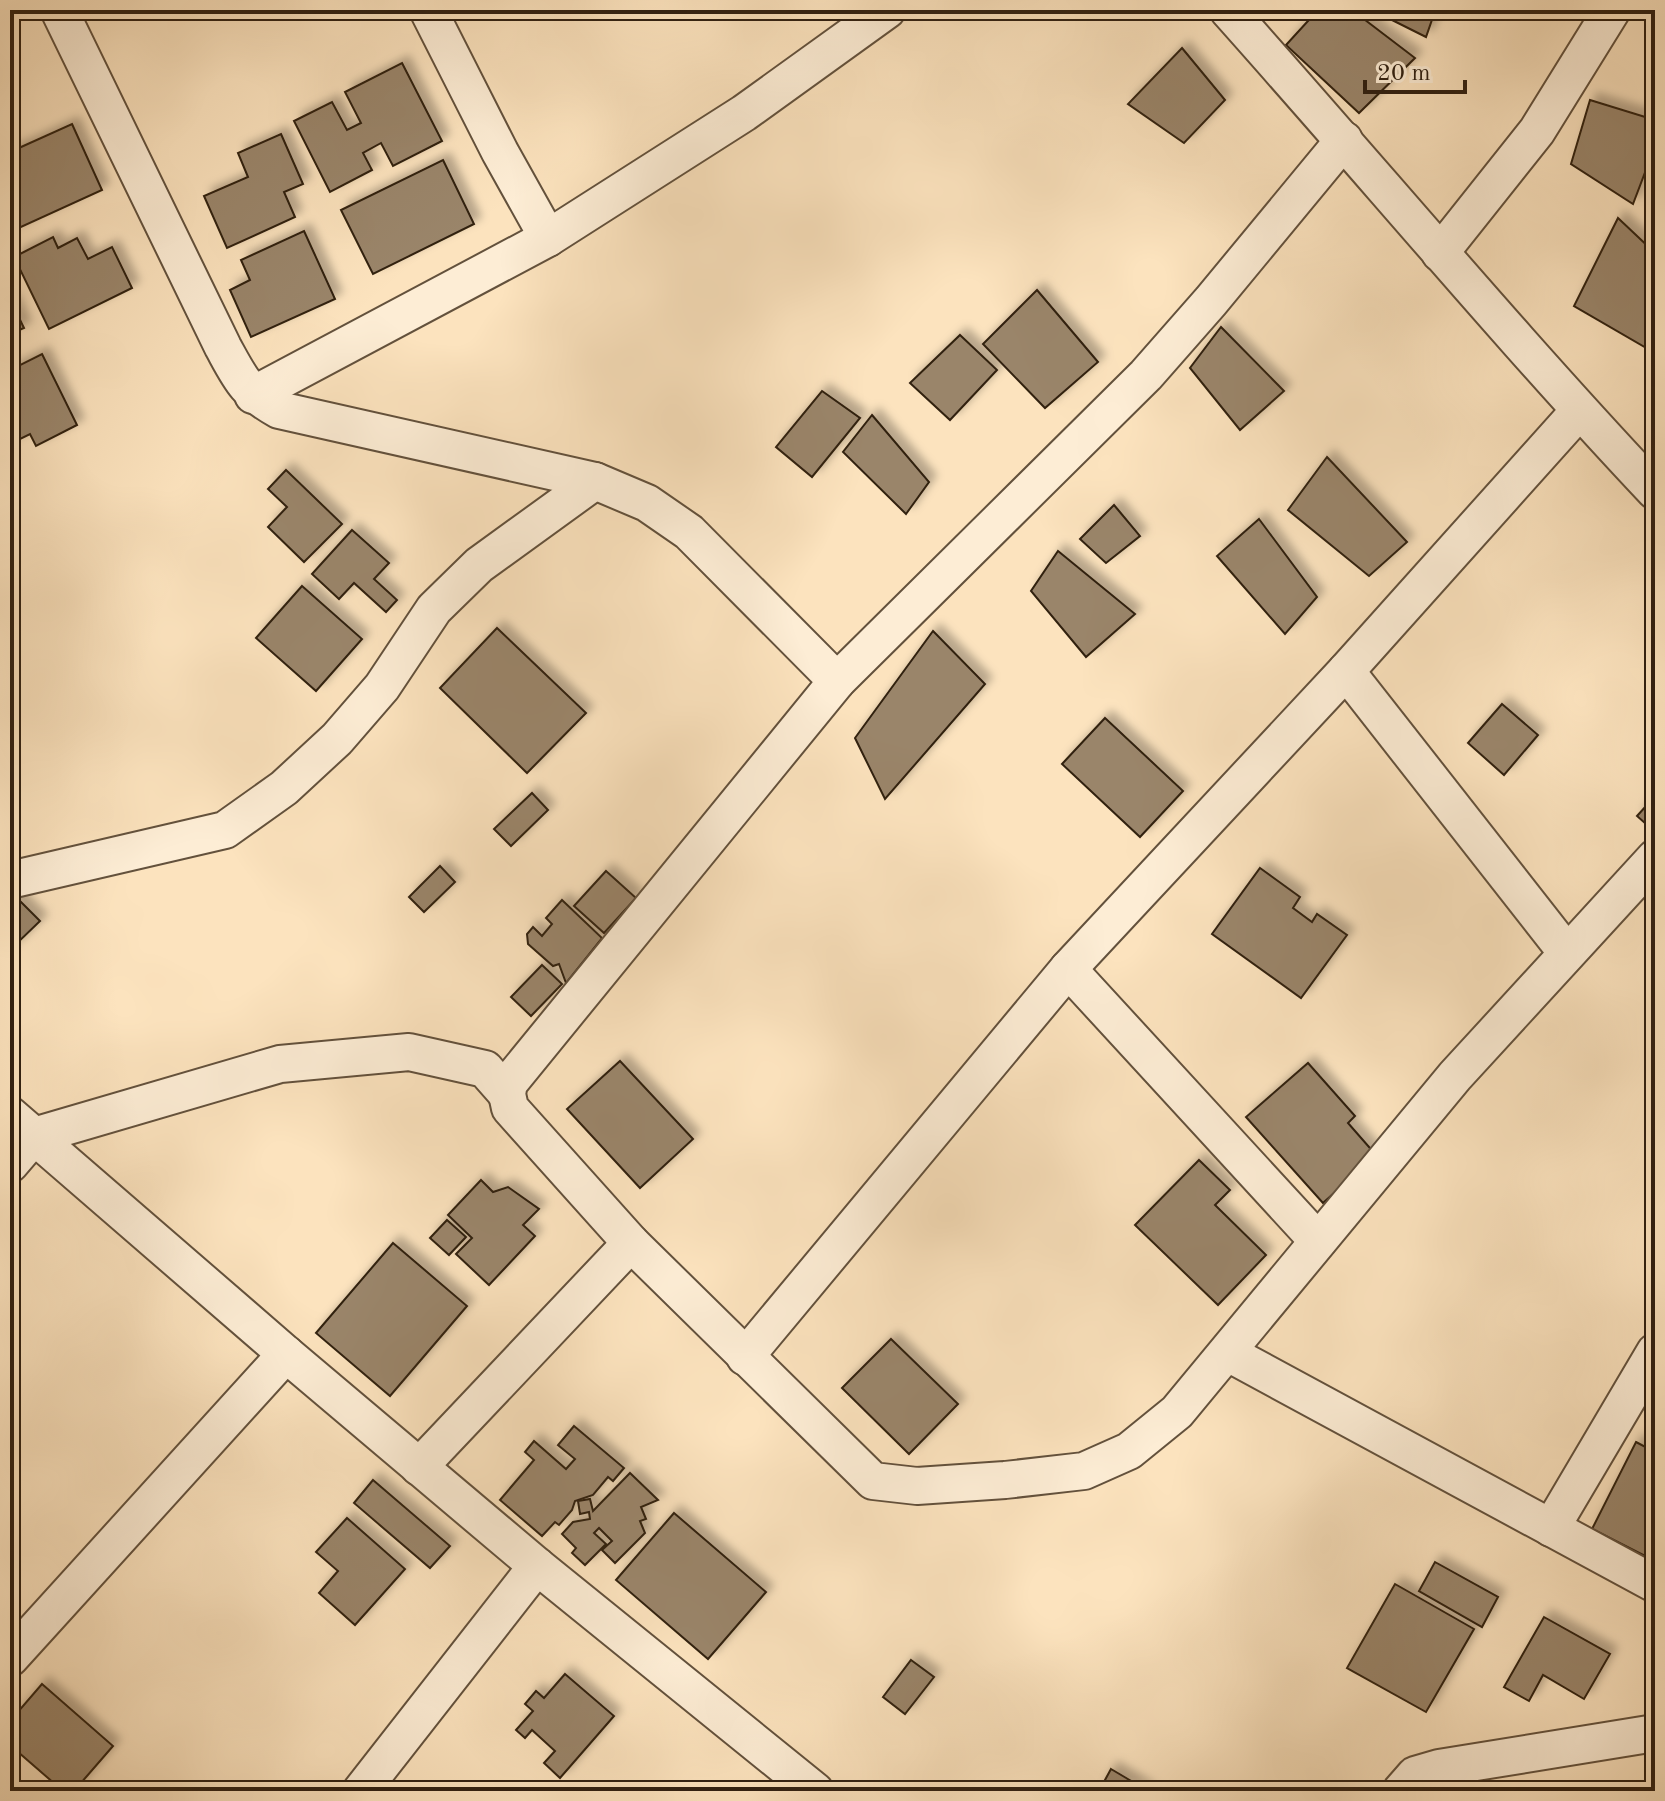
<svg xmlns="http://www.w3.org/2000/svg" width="1665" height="1801" font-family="'Old Standard TT',serif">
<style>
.building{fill:#9a856b;stroke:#302011;stroke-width:2;filter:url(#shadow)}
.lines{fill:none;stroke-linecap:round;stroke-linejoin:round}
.minor-casing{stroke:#63513c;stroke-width:40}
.minor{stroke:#fdedd5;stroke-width:36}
</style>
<defs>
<filter id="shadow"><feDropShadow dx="7" dy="-7" stdDeviation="4" flood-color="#0004"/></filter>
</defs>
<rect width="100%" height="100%" fill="#fce3be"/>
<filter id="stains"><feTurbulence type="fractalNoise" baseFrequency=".0025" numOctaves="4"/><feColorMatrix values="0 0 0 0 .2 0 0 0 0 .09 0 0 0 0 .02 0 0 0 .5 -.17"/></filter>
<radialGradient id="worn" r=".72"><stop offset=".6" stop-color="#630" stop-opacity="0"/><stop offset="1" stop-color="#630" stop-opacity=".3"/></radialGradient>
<!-- building -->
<g class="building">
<polygon points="1318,10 1352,10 1415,58 1359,113 1286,45"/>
<polygon points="1372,10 1434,10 1435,11 1426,37"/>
<polygon points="1182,48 1225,100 1184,143 1128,104"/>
<polygon points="402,63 442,141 393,166 381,143 363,153 372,170 330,192 294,121 332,102 347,130 361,123 345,92"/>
<polygon points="1590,100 1655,120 1655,146 1633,204 1571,164"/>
<polygon points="72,124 102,190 10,232 10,152"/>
<polygon points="281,134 303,184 284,192 295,217 227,248 204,196 248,177 238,153"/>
<polygon points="443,160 474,224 373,274 341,210"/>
<polygon points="1618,218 1655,253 1655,353 1574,306"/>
<polygon points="304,231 335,299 251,337 230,290 250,280 241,260"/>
<polygon points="53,237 58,248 77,238 88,259 112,247 132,288 49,329 14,257"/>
<polygon points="1037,290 1098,362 1045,408 983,344"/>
<polygon points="10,299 24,328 10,334"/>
<polygon points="1221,327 1284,391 1240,430 1190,368"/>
<polygon points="960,335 997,370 950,420 910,383"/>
<polygon points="42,354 77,425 36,446 30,434 10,444 10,370"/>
<polygon points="822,391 860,418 812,477 776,447"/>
<polygon points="872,415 929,482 906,514 843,452"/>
<polygon points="1327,457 1407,542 1369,576 1288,510"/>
<polygon points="286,470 342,524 304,562 268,527 287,507 268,489"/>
<polygon points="1114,505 1140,536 1106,563 1080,539"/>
<polygon points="1259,519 1317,597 1285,634 1217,556"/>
<polygon points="352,530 389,563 374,579 397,600 386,612 354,583 339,599 312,574"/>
<polygon points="1058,551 1135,614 1086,657 1031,591"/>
<polygon points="302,586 362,639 316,691 256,638"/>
<polygon points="497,628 586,713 527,773 440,688"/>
<polygon points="933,631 985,684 885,799 855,738"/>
<polygon points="1502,704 1538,735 1504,775 1468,743"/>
<polygon points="1105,718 1183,791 1140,837 1062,764"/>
<polygon points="532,793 548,810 511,846 494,829"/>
<polygon points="1655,796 1655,832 1637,816"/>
<polygon points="440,866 455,882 424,912 409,897"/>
<polygon points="1260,868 1300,897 1293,908 1312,922 1317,914 1347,935 1301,998 1212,934"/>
<polygon points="606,871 636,898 604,933 574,906"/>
<polygon points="10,891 40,921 10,950"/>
<polygon points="562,900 602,938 566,983 559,964 553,966 528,944 527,934 533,927 542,936 552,924 546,918"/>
<polygon points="542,965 562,984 531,1016 511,997"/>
<polygon points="620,1061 693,1139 640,1188 567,1109"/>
<polygon points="1308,1063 1355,1116 1348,1123 1376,1155 1323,1203 1246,1117"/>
<polygon points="1199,1160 1230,1190 1215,1205 1266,1255 1218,1305 1135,1225"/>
<polygon points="481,1180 493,1192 508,1187 539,1209 523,1225 535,1236 489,1285 456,1254 472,1238 448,1215"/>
<polygon points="447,1220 466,1237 449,1255 430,1238"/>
<polygon points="393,1243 467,1306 390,1396 316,1333"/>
<polygon points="891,1339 958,1404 909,1454 842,1388"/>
<polygon points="574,1426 624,1468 613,1481 608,1477 593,1495 575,1501 572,1510 559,1525 555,1522 542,1536 500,1500 534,1460 525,1452 534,1441 566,1469 575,1459 558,1445"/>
<polygon points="1636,1442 1655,1452 1655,1561 1592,1529"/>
<polygon points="630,1473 658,1500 641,1507 646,1519 640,1521 645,1533 615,1563 602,1550 612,1541 599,1528 594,1533 606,1544 585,1565 572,1553 576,1548 562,1534 573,1522 590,1519 589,1512 580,1514 578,1501 590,1499 593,1511"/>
<polygon points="373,1480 450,1546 430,1568 354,1503"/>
<polygon points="674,1513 766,1592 708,1659 616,1580"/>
<polygon points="347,1518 405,1569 355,1625 319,1593 338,1571 316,1552"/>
<polygon points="1435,1562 1498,1597 1482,1627 1419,1591"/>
<polygon points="1395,1584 1474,1629 1426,1712 1347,1668"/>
<polygon points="1544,1617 1610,1654 1584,1699 1543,1675 1529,1701 1504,1687"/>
<polygon points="911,1660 934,1677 905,1714 883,1697"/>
<polygon points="565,1674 614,1716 560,1778 544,1763 555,1751 532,1730 525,1738 516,1730 533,1711 525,1704 536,1691 544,1698"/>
<polygon points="42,1684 113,1746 74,1791 63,1791 10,1745 10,1721"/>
<polygon points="1111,1769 1148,1791 1099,1791"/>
</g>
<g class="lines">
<!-- minor casing -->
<g class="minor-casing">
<g id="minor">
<path d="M59,10L223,347C241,380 245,391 279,410L595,481L647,503L689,532L837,681"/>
<polyline points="428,10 500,152 548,238"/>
<path d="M1228,10C1371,170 1508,335 1655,491"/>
<polyline points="1344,140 1211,301 1146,375 837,681 509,1083 507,1094 510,1108 631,1243 873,1481 917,1486 1005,1480 1084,1471 1129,1451 1177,1412 1455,1076 1655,858"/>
<polyline points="1440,253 1537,131 1612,10"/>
<polyline points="253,395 548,238 744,113 887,10"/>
<polyline points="1346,671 1567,953"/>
<polyline points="10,880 225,830 284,788 337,739 382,687 434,609 479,565 595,481"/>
<polyline points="1068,969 1318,1241"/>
<polyline points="10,1115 286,1354 537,1566 815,1791"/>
<polyline points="10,1164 34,1136 280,1064 409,1052 485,1069 507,1094"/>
<polyline points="1228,1353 1655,1584"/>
<polyline points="745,1357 1068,969 1346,671 1579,411"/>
<polyline points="419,1467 631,1243"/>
<polyline points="1551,1528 1655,1352"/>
<polyline points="10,1658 286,1354"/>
<polyline points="361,1791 537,1566"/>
<polyline points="1401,1791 1415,1775 1439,1768 1655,1733"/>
</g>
</g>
<!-- minor -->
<use href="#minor" class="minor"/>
</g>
<!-- margin -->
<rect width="1665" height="1801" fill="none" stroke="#fce3be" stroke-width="40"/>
<rect x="12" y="12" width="1641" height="1777" fill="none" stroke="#302011" stroke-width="4"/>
<rect x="20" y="20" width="1625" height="1761" fill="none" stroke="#302011" stroke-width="2"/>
<!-- scale -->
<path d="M1365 80v12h100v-12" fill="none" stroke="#302011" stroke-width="4"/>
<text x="1377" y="80" font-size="24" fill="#302011" stroke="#fdedd5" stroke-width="6" paint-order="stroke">20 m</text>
<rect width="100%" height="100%" filter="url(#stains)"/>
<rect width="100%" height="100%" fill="url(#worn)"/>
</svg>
